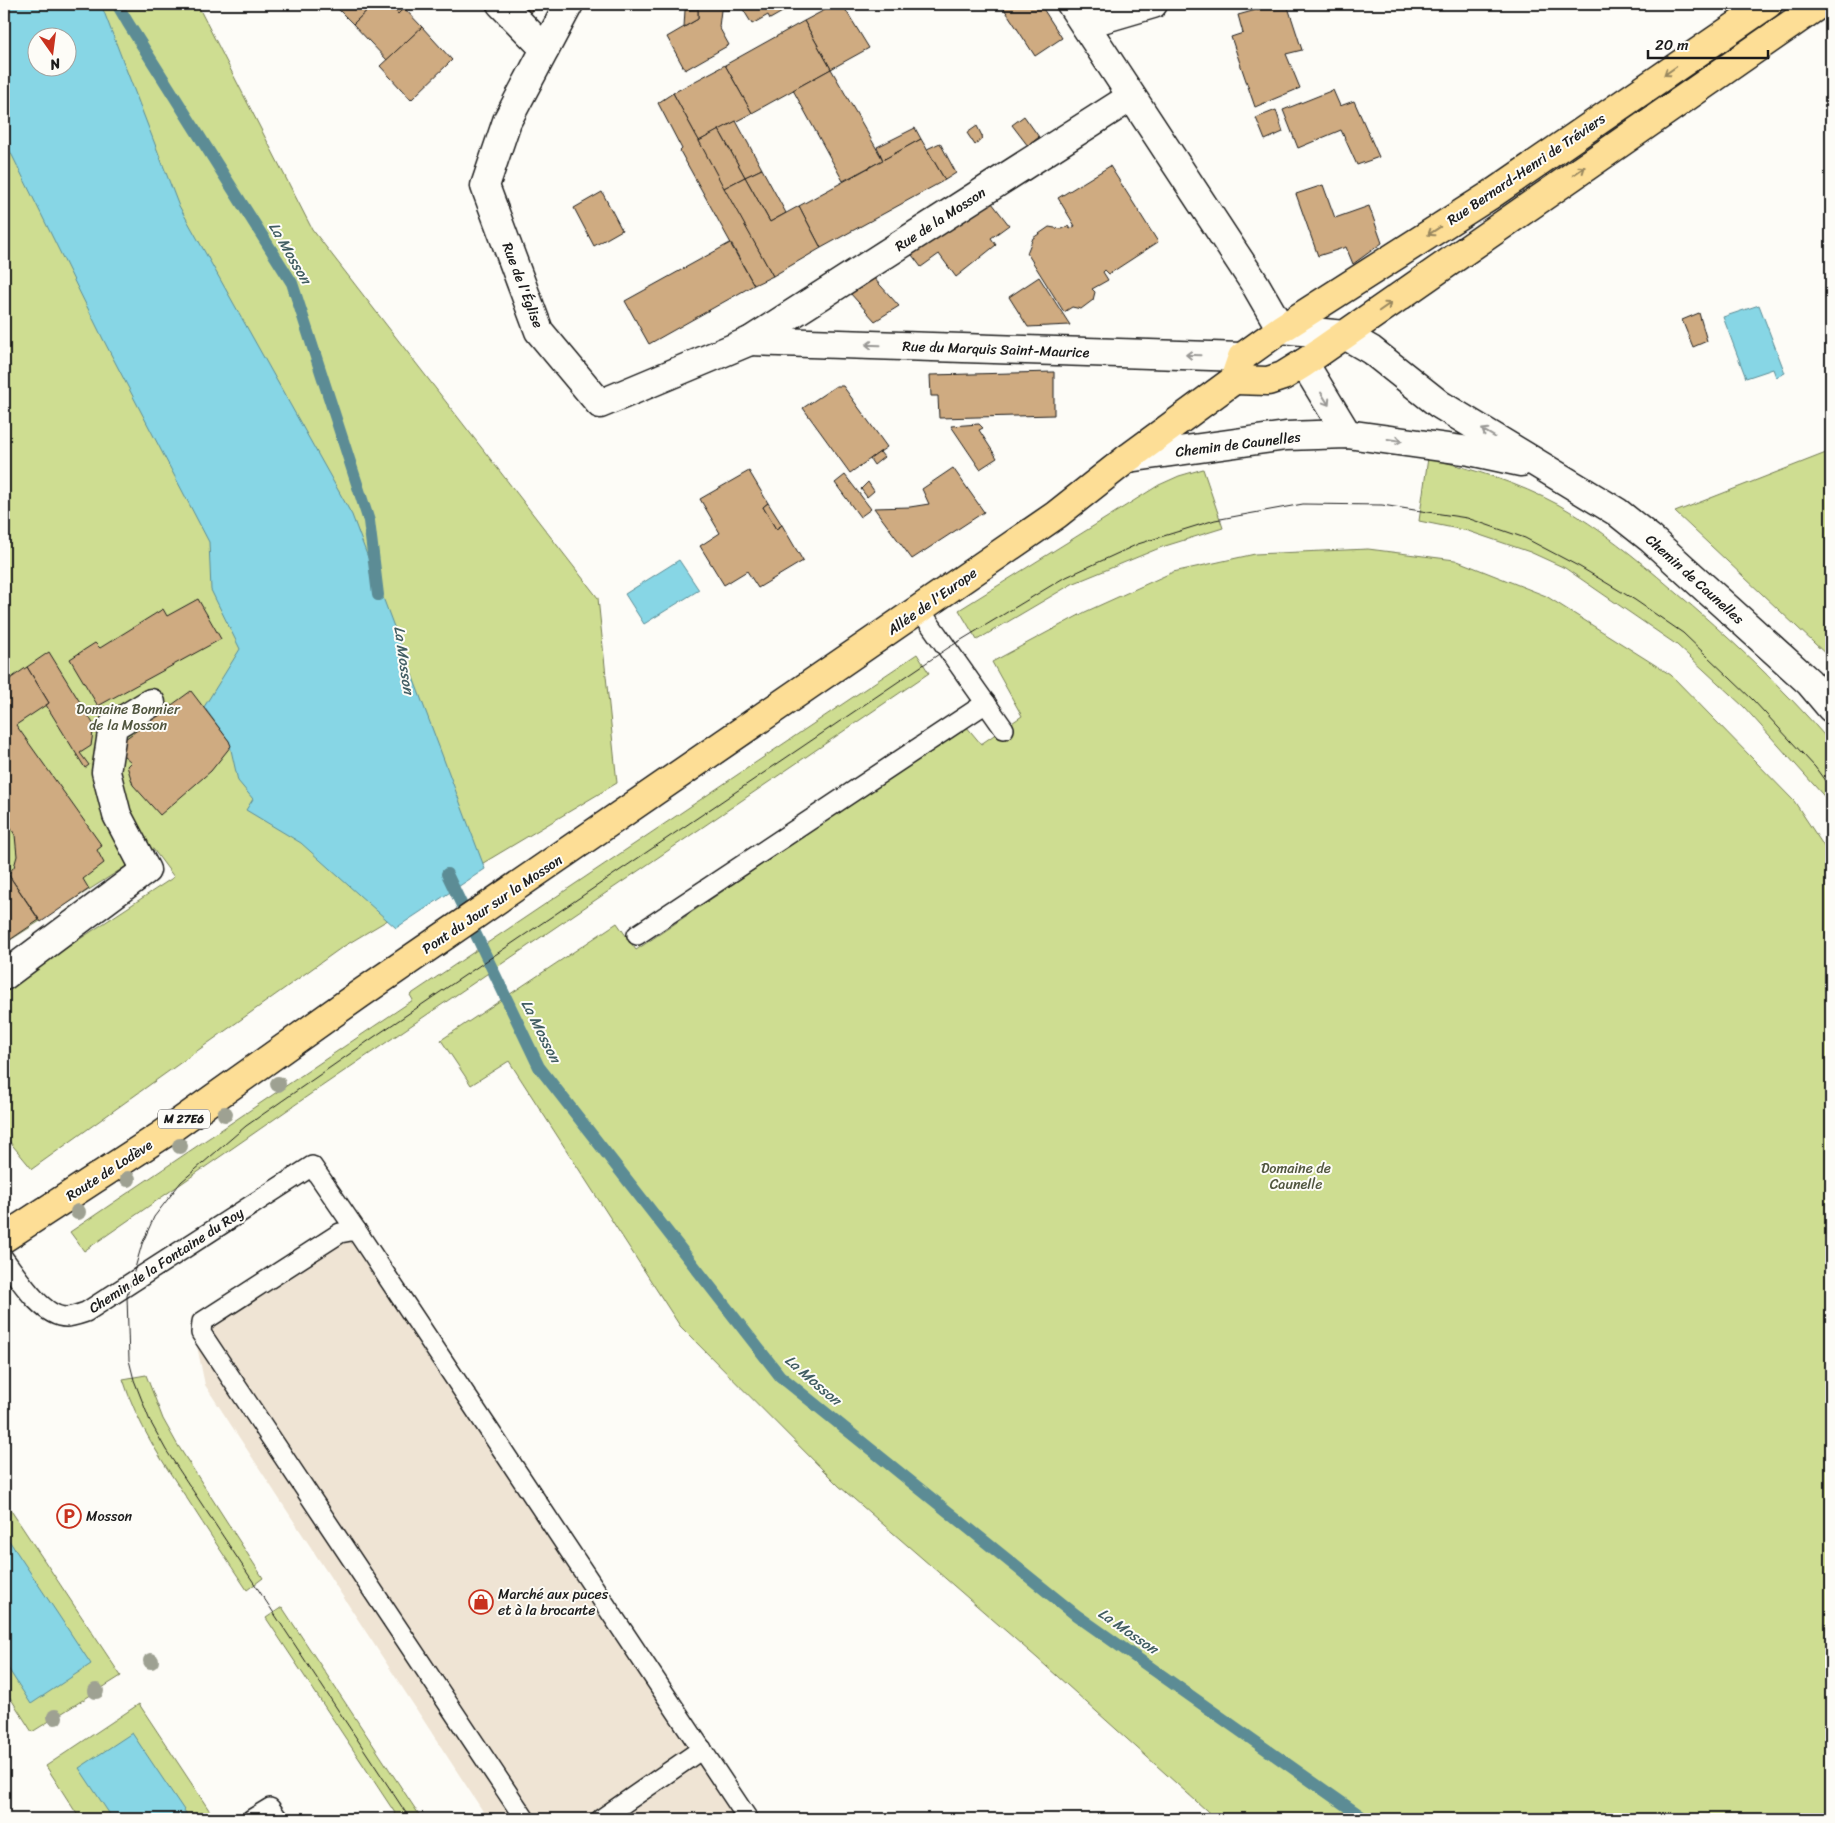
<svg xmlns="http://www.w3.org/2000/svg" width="1835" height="1823" font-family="Sriracha,sans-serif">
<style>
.built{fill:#efe4d4}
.green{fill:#cedd91;stroke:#757c56;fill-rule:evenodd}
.water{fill:#87d6e5;stroke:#5c8c95;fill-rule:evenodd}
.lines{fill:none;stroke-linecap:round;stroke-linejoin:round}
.stream{stroke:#5c8c95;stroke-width:12}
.building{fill:#cfab81;stroke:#1c1c1c}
.service-casing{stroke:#1c1c1c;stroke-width:22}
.minor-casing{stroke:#1c1c1c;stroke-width:31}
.tertiary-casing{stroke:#1c1c1c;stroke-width:31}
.secondary-casing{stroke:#1c1c1c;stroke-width:31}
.primary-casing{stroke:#1c1c1c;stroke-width:31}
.service{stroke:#fdfcf7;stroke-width:19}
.minor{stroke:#fdfcf7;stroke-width:28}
.tertiary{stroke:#fdfcf7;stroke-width:28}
.secondary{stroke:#fdfcf7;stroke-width:28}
.primary{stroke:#fdde96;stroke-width:28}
.tram{stroke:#1c1c1c;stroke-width:1}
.tree{fill:#9ea192}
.oneway{stroke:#98875f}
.oneway2{stroke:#989794}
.labels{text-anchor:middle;stroke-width:4;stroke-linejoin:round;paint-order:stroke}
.shield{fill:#fdfcf7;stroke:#605f5e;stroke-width:1}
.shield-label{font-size:12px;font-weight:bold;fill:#1c1c1c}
.street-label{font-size:14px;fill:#1c1c1c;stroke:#fdfcf7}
.park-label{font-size:14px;fill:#51563f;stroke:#fdfcf7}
.poi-label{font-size:14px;fill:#1c1c1c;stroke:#fdfcf7;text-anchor:start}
.water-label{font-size:15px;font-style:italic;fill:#415d62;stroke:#fdfcf7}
</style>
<rect width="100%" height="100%" fill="#fdfcf7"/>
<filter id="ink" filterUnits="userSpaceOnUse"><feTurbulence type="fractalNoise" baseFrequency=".02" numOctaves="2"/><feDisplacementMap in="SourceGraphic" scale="10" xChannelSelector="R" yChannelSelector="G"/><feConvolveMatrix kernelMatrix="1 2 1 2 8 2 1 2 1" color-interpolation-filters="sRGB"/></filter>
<g filter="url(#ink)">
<!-- built -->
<polygon class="built" points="358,1213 760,1819 488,1819 205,1385 191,1317"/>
<!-- green -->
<g class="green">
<path d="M4,4H197L312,229L598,598L617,783L341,948L32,1169L4,1135V993L7,987L174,877L153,849L4,944ZM38,38H68V68H38Z"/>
<polygon points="1831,451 1831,659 1675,512"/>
<path d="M1428,458C1473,469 1518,483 1559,505C1600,528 1636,558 1671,588C1728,636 1783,687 1831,743V804L1744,707L1677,645L1565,568L1530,552L1468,531L1419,521Z"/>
<polygon points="1203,469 1223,528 1162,547 1072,584 977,640 959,610 1159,485 1179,476"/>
<polygon points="1368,549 1455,560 1546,596 1671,675 1794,801 1831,857 1831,1819 1216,1819 1037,1658 839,1486 680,1326 509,1061 471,1085 441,1040 617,923 636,950 966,726 981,744 1022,716 992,662 1085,612 1173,572 1255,554"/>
<polygon points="917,654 929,673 312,1093 84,1251 70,1232 413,1000 410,995"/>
<path d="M146,1375L163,1419L177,1444L263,1578L247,1590C227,1560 207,1530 188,1500C162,1461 137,1424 123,1379Z"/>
<polygon points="4,1500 121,1676 32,1732 4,1688"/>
<polygon points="282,1607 422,1819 399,1819 266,1618"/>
<polygon points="139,1704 215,1819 80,1819 46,1766"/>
</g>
<!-- water -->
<g class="water">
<path d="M4,4H101L178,204L352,515L485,869L396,928L301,843L246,810L253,799L238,781L229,741L204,707L240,649L211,590L209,542L103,339L4,139ZM38,38H68V68H38Z"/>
<polygon points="1759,305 1785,373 1776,377 1773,369 1746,378 1723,317"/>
<polygon points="679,560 699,590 644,624 625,594"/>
<polygon points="4,1533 91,1664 31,1704 4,1662"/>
<polygon points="132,1733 188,1816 184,1819 113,1819 79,1768"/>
</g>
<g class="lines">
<!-- stream -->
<g class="stream">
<polyline points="117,4 128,23 292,283 369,521 378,595"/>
<polyline points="447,874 539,1067 780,1376 1076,1615 1365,1819"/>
</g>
</g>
<!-- building -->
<g class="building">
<polygon points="333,4 374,4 353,24"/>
<polygon points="374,4 396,4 393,8 398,14 404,8 422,27 387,60 353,24"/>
<polygon points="396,4 400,4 404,8 398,14 393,8"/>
<polygon points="521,4 535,4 530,13"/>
<polygon points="671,4 789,4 791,7 770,19 768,15 752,24 741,6 739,7 730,6 729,10 721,10 719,27 729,45 685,70 667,37 698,19 698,9 685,10 684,6 676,6"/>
<polygon points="836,4 842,4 869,48 831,69 804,21"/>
<polygon points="1001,4 1040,4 1062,38 1035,56"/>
<polygon points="1278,4 1287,4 1302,50 1286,54 1300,88 1255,107 1231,37 1243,33 1238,15"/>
<polygon points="698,9 698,19 684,27 685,10"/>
<polygon points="804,21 831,69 752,113 725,65"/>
<polygon points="422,27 452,60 411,100 380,66"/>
<polygon points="725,65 752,113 699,141 673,93"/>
<polygon points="831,69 883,160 843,181 793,90"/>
<polygon points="1333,90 1340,106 1354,101 1379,157 1357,165 1341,130 1298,148 1283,110"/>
<polygon points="673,93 773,276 754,285 680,151 682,149 658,103"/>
<polygon points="1276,110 1283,132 1265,140 1256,118"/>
<polygon points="1024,116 1039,137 1028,146 1012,125"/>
<polygon points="736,121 762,169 745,177 719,130"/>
<polygon points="977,126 983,138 975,145 967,133"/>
<polygon points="915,128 921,139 883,160 877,147"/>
<polygon points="719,130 745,177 724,188 699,141"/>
<polygon points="921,139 945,180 821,248 799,206"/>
<polygon points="940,143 956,173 945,180 927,149"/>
<polygon points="1110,166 1158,242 1109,274 1105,270 1103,272 1108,280 1092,289 1095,292 1093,300 1081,309 1072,307 1064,312 1027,253 1033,238 1049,227 1061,229 1068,226 1070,229 1075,226 1058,198"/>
<polygon points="762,169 786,213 770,222 745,177"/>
<polygon points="745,177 770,222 799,206 821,248 773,276 724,188"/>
<polygon points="1323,185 1335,218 1369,206 1382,243 1353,264 1346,247 1318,256 1296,194"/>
<polygon points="602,192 622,230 594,246 574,208"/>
<polygon points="985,194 1009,225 991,238 996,245 956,277 939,254 921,267 909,251"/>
<polygon points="730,243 754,285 649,344 625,301"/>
<polygon points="872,276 899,306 875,321 850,293"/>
<polygon points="1039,277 1070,325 1028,327 1009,297"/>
<polygon points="1699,313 1707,341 1693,347 1682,320"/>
<polygon points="1054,372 1054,415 939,418 938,396 931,396 930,375"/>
<polygon points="836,386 843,386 887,447 850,473 803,408"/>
<polygon points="979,424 983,428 979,430 997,458 980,469 951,426"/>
<polygon points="880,452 884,457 874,465 870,459"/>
<polygon points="953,468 984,512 912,559 874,508 910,507 929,504 922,489"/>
<polygon points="749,471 768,503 763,507 776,529 782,525 803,561 758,588 747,571 724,585 700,546 720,533 700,499"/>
<polygon points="845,475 871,509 860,517 835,483"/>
<polygon points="868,482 874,491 867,497 861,489"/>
<polygon points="768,503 782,525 776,529 763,507"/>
<polygon points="198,599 221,639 98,706 70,659 95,643 100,648 163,609 167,616"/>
<polygon points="49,652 94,725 91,746 80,753 89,765 85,768 46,705 49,703 27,667"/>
<polygon points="27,667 49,703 16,725 102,846 97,850 104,863 83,879 89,889 41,922 8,874 14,867 17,856 15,835 4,817 4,683"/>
<polygon points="191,691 229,741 231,746 211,771 160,815 133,785 127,766 131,762 114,747"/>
<polygon points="8,874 39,920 4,944 4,877"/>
</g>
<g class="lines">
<!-- service casing -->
<g class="service-casing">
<g id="service">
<polyline points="920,610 1004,729"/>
<polyline points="637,935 986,703"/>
<polyline points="356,1230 340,1233 202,1322 201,1333 525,1819"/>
<path d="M4,1259C17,1276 42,1317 66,1317C72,1317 80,1314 86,1312L312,1166L356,1230L748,1819"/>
<polyline points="252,1819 270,1808 278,1819"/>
<polyline points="601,1819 702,1749"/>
</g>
</g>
<!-- minor casing -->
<g class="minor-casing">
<g id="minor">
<polyline points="501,4 545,49"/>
<polyline points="569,4 507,121 485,186 539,331 600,404 750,341 1131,97"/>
<polyline points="1085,24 1153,4"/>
<polyline points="1345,335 1371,350 1439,404 1617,512 1651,539 1809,682 1831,708"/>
<polyline points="750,341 1242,357"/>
<polyline points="1304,363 1347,434"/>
<polyline points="1128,458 1286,436 1347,434 1470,451 1521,462"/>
<polyline points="4,976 146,870 117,815 106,772 113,726 151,703"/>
</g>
</g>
<!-- tertiary casing -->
<g class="tertiary-casing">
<polyline id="tertiary" points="1071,4 1255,284 1281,329"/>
</g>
<!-- secondary casing -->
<g class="secondary-casing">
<polyline id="secondary" points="1281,329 1345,335"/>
</g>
<!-- primary casing -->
<g class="primary-casing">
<g id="primary">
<polyline points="1234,380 1268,381 1283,376 1304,363 1820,4"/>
<polyline points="4,1238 162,1135 360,994 1056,515 1128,458 1234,380 1242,357 1281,329 1489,196 1768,4"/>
</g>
</g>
<!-- service -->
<use href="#service" class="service"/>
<!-- minor -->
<use href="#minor" class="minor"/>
<!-- tertiary -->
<use href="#tertiary" class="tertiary"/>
<!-- secondary -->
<use href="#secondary" class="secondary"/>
<!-- primary -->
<use href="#primary" class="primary"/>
<!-- tram -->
<polyline class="tram" points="410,1819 166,1450 150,1421 134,1380 129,1360 127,1296 142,1244 154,1217 181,1182 246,1126 374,1037 948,648 1062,579 1138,544 1215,520 1303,504 1382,505 1467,518 1525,538 1580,567 1635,600 1683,633 1753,700 1815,767 1831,789"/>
</g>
<!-- trees -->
<g class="tree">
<circle cx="278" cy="1084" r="8"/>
<circle cx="225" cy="1114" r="8"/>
<circle cx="180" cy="1146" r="8"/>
<circle cx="128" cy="1179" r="8"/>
<circle cx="78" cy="1212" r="8"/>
<circle cx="151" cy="1661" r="8"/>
<circle cx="96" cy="1691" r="8"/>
<circle cx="55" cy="1717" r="8"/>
</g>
<!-- one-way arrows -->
<defs><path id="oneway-shaft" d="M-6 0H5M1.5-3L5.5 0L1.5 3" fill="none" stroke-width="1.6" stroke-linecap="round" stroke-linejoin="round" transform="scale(1.25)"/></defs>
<g class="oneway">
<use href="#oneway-shaft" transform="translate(1670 71) rotate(145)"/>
<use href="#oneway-shaft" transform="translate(1579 171) rotate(-35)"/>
<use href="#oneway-shaft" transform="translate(1434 231) rotate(147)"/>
<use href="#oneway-shaft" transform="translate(1385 307) rotate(-35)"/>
</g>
<g class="oneway2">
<use href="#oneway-shaft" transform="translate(873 345) rotate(-178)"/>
<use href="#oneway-shaft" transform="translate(1193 355) rotate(-178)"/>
<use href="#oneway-shaft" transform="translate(1325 399) rotate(58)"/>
<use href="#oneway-shaft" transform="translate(1488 433) rotate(-149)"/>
<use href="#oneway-shaft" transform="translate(1395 440) rotate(8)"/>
</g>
</g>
<!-- icons -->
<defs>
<g id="parking-ring" transform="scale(1.25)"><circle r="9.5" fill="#fdfcf7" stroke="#c8321e" stroke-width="1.5"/><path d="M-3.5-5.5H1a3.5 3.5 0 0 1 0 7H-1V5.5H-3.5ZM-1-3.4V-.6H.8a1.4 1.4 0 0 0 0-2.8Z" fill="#c8321e"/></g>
<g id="shop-ring" transform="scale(1.25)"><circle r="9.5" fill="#fdfcf7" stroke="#c8321e" stroke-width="1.5"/><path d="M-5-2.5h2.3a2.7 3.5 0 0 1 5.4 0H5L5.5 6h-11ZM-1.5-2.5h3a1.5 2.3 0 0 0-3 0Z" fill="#c8321e"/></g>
</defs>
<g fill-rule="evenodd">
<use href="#parking-ring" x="69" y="1516"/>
<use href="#shop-ring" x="481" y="1602"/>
</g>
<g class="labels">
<!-- shield labels -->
<rect class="shield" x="158" y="1109.5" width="52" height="19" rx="4"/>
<g class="shield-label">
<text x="184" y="1123">M 27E6</text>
</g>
<!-- street labels -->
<g class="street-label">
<text transform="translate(1526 169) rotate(-34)" y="5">Rue Bernard-Henri de Tréviers</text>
<text transform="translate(940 219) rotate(-33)" y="5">Rue de la Mosson</text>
<text transform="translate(523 285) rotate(69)" y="5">Rue de l'Église</text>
<text transform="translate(996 349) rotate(2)" y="5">Rue du Marquis Saint-Maurice</text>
<text transform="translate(1238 444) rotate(-7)" y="5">Chemin de Caunelles</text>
<text transform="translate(1695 579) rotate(42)" y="5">Chemin de Caunelles</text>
<text transform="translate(932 601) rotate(-35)" y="5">Allée de l'Europe</text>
<text transform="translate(492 904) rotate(-34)" y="5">Pont du Jour sur la Mosson</text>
<text transform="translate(109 1170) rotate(-33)" y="5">Route de Lodève</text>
<text transform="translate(166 1260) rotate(-33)" y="5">Chemin de la Fontaine du Roy</text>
</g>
<!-- park labels -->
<g class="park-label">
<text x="128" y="714">Domaine Bonnier<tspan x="128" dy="16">de la Mosson</tspan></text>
<text x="1296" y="1173">Domaine de<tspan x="1296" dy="16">Caunelle</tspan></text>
</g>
<!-- poi labels -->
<g class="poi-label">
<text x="86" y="1521">Mosson</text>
<text x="498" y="1599">Marché aux puces<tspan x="498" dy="16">et à la brocante</tspan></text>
</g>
<!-- water labels -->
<g class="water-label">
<text transform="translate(290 253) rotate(60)" y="5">La Mosson</text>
<text transform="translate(404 660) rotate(82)" y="5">La Mosson</text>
<text transform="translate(541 1031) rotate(63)" y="5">La Mosson</text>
<text transform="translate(813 1380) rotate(41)" y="5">La Mosson</text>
<text transform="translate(1128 1631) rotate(35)" y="5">La Mosson</text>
</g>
</g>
<!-- margin -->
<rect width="1835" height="1823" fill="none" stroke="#fdfcf7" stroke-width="20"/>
<rect x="10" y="10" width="1815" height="1803" fill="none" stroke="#1c1c1c" stroke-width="2" filter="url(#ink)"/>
<!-- north arrow -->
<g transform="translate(52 52) rotate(166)"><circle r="24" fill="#fdfcf7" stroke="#a3a29f"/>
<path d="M0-4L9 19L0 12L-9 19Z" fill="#c8321e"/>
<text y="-8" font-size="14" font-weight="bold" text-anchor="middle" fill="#1c1c1c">N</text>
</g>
<!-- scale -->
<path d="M1648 50v8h120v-8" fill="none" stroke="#1c1c1c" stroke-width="2.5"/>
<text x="1655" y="50" font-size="15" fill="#1c1c1c" stroke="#fdfcf7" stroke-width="4" paint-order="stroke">20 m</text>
</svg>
